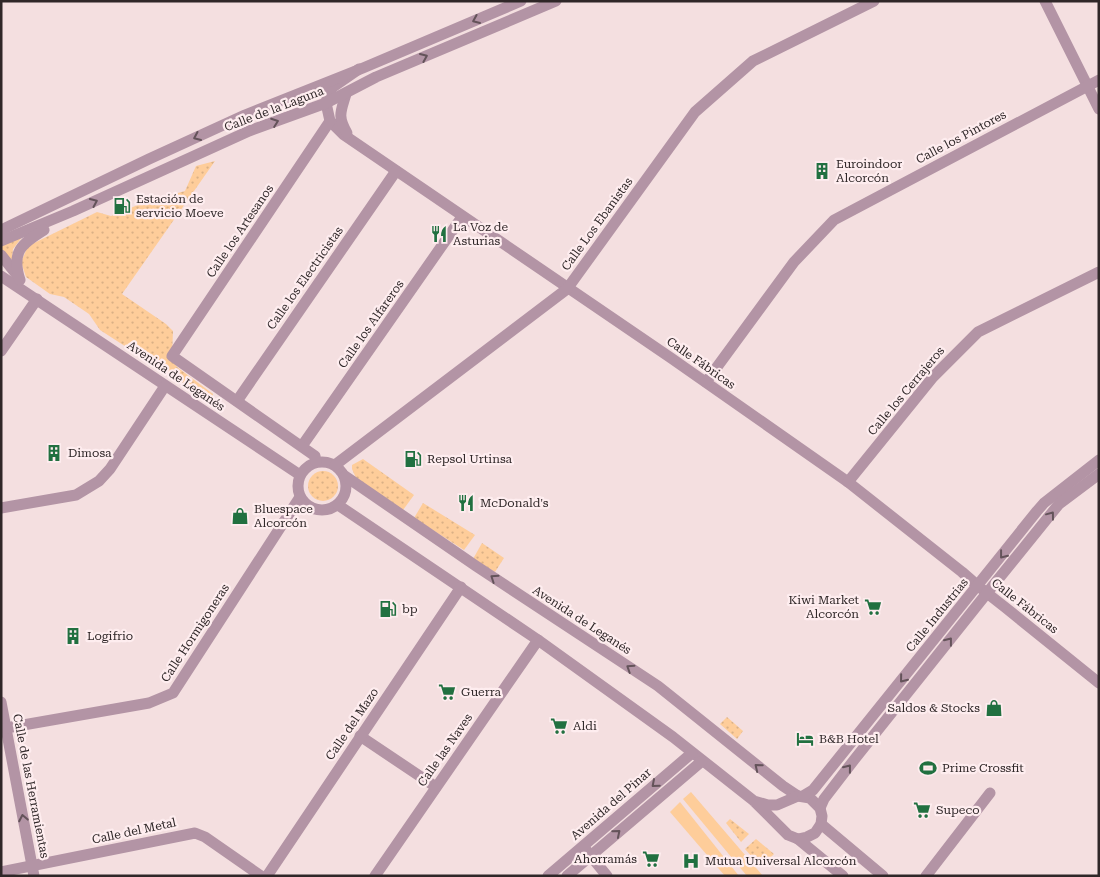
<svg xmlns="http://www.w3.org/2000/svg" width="1100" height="877" font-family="'Roboto Serif',serif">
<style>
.grass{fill:url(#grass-dots)}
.garden{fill:#fecd9a}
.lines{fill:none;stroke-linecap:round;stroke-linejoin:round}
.minor{stroke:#b394a5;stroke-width:11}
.oneway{stroke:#64535a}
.labels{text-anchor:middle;stroke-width:4.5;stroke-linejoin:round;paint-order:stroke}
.street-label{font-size:12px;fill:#2f2728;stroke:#feedef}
.poi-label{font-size:12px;fill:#2f2728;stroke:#feedef;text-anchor:start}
</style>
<defs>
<pattern id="grass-dots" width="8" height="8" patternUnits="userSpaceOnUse" patternTransform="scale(1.25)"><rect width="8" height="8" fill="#fecd9a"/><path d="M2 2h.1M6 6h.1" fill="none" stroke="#dab085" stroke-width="1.8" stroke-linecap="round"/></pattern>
</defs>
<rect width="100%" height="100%" fill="#f4dfe0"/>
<!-- grass -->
<g class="grass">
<polygon points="215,161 122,294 166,324 173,331 172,356 177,367 213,394 213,403 100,330 89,314 64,297 50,294 26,277 21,262 28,246 97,212 111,216 145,202 185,191 196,166"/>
<polygon points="23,236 13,249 12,260 1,251 1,244"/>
<polygon points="363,459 414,495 403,510 356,478 352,469 352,465"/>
<circle cx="323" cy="486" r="15"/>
<polygon points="423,503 475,535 464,550 414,518"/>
<polygon points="482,543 504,558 495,572 473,559"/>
<polygon points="727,717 743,731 737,739 720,724"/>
<polygon points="730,819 749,834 741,842 726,823"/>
<polygon points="756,839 774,854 761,867 745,849"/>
</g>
<!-- garden -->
<g class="garden">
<polygon points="691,792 763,876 747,876 683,799"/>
<polygon points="680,802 739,876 725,876 670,812"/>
</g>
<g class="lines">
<!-- minor -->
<g class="minor">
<polyline points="1045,1 1099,109"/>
<polyline points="359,69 333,87 328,93 326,103 330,121 344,135 671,358 848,482 962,572 978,586 1006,608 1099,683"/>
<path d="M346,94C341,111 337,116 347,133"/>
<polyline points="1,230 149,159 245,115 363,68 521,1"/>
<polyline points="1,241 73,211 249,131 326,103 376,77 556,1"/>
<polyline points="1,255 17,275"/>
<polyline points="1,276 300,475"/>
<path d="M20,280C11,252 21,244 44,230"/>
<polyline points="1,351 37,299"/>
<polyline points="706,382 794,262 834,220 1099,80"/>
<polyline points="237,401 396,171"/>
<polyline points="302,446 462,217"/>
<circle cx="322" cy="486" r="24"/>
<polyline points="316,462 315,456 172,356 330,121"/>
<polyline points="335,465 567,289 695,112 753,61 874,1"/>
<polyline points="345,476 476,566 658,686 783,786 798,796"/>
<polyline points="848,482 933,377 978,332 1099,272"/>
<polyline points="338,505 538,640 673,737 754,801 788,835 798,839 807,837 815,833 821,824 822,816 820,808 810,798 798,796 777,805 768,805 754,801"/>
<polyline points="1,508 76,495 99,481 110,469 165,386"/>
<polyline points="1,702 34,876"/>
<polyline points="6,728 149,703 173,693 300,497"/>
<polyline points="360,736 436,787"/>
<polyline points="803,796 813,790 1037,511 1044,503 1099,460"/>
<polyline points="820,808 824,799 854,760 987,593 1059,504 1099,474"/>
<polyline points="821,824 883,876"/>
<polyline points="798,839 843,876"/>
<polyline points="586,850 607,876"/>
<polyline points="1,872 195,833 205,837 261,876"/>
<polyline points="267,876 461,587"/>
<polyline points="375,876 538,640"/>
<polyline points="548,876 692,753"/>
<polyline points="567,876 702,761"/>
<polyline points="926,876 990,793"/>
</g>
</g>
<!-- one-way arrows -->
<defs><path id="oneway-chevron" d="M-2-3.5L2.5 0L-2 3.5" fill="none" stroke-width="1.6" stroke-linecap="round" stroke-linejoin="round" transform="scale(1.25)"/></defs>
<g class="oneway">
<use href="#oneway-chevron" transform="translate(476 20) rotate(157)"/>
<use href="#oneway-chevron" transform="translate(424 57) rotate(-23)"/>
<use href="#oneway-chevron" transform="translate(275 122) rotate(-20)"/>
<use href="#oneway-chevron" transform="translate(197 137) rotate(156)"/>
<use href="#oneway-chevron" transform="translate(94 202) rotate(-24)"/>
<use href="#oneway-chevron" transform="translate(1051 515) rotate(-53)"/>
<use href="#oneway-chevron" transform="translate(1003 555) rotate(128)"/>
<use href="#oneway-chevron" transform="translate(494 578) rotate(-146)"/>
<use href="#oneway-chevron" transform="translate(949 641) rotate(-52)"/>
<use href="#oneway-chevron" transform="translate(630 668) rotate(-147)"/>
<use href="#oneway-chevron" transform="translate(903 679) rotate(129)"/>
<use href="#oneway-chevron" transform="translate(758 767) rotate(-141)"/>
<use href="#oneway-chevron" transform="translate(848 768) rotate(-52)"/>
<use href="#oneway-chevron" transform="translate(655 784) rotate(139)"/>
<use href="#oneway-chevron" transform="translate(23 818) rotate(-101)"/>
<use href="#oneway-chevron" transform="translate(617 833) rotate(-40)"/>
</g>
<!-- icons -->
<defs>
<g id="building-bare" transform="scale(1.35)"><path d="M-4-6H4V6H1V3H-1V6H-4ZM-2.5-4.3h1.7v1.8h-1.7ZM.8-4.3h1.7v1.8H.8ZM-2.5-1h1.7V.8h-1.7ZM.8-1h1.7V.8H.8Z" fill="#217040" stroke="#feedef" stroke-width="2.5" paint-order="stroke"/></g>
<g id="fuel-bare" transform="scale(1.35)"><path d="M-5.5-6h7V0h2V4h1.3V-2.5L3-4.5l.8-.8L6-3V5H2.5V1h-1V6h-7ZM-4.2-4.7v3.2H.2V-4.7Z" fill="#217040" stroke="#feedef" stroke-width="2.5" paint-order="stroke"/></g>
<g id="restaurant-bare" transform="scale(1.35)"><path d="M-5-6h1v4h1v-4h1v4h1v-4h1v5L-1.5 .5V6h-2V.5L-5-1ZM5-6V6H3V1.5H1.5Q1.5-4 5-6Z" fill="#217040" stroke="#feedef" stroke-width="2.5" paint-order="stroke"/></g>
<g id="shop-bare" transform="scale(1.35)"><path d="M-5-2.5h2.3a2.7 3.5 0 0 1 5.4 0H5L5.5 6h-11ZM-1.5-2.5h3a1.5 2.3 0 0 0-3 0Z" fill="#217040" stroke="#feedef" stroke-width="2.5" paint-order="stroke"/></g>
<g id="supermarket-bare" transform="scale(1.35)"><path d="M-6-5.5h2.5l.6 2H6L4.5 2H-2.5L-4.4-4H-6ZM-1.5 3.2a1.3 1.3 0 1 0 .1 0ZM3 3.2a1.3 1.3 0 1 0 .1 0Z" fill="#217040" stroke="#feedef" stroke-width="2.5" paint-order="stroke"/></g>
<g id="hotel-bare" transform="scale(1.35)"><path d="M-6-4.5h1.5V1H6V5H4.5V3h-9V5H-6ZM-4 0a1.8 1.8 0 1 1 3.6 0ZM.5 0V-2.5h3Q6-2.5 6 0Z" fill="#217040" stroke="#feedef" stroke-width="2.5" paint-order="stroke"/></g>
<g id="stadium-bare" transform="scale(1.35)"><path d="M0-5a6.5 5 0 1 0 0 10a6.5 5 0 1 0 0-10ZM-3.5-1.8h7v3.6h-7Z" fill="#217040" stroke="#feedef" stroke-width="2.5" paint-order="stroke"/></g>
<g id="hospital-bare" transform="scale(1.35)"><path d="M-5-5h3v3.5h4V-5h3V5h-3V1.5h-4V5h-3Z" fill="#217040" stroke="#feedef" stroke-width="2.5" paint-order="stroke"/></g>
</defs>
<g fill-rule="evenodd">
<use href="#building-bare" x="822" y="171"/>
<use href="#fuel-bare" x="122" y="206"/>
<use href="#restaurant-bare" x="439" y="234"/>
<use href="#building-bare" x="54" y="453"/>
<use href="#fuel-bare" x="413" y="459"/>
<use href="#restaurant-bare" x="466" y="503"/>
<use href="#shop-bare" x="240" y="516"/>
<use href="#supermarket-bare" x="873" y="607"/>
<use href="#fuel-bare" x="388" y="609"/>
<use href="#building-bare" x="73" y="636"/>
<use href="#supermarket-bare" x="447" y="692"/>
<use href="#shop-bare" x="994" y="708"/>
<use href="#supermarket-bare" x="559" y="726"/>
<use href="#hotel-bare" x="805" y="739"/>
<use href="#stadium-bare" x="928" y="768"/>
<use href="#supermarket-bare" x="922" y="810"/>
<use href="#supermarket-bare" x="651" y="859"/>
<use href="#hospital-bare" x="691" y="861"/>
</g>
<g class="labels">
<!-- street labels -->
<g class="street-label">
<text transform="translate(274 109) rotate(-21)" y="4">Calle de la Laguna</text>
<text transform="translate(961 137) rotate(-28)" y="4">Calle los Pintores</text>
<text transform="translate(597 224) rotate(-54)" y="4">Calle Los Ebanistas</text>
<text transform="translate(240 231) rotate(-56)" y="4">Calle los Artesanos</text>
<text transform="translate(305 278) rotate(-55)" y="4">Calle los Electricistas</text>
<text transform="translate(371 324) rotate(-55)" y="4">Calle los Alfareros</text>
<text transform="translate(701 363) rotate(35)" y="4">Calle Fábricas</text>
<text transform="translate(176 376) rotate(34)" y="4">Avenida de Leganés</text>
<text transform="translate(906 391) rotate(-50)" y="4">Calle los Cerrajeros</text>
<text transform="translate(1025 606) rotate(38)" y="4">Calle Fábricas</text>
<text transform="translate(937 615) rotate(-51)" y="4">Calle Industrias</text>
<text transform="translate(582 620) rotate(33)" y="4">Avenida de Leganés</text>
<text transform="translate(195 633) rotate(-57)" y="4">Calle Hormigoneras</text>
<text transform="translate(352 724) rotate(-56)" y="4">Calle del Mazo</text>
<text transform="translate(445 750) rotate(-55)" y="4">Calle las Naves</text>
<text transform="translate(31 786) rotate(79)" y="4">Calle de las Herramientas</text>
<text transform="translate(611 804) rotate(-41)" y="4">Avenida del Pinar</text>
<text transform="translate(134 831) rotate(-12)" y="4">Calle del Metal</text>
</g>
<!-- poi labels -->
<g class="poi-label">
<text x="836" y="168">Euroindoor<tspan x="836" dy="14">Alcorcón</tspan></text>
<text x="136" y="203">Estación de<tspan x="136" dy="14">servicio Moeve</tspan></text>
<text x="453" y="231">La Voz de<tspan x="453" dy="14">Asturias</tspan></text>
<text x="68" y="457">Dimosa</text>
<text x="427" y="463">Repsol Urtinsa</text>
<text x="480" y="507">McDonald's</text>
<text x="254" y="513">Bluespace<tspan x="254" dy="14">Alcorcón</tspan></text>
<text x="859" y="604" text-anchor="end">Kiwi Market<tspan x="859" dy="14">Alcorcón</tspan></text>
<text x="402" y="613">bp</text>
<text x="87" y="640">Logifrio</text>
<text x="461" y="696">Guerra</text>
<text x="980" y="712" text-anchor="end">Saldos &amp; Stocks</text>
<text x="573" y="730">Aldi</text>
<text x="819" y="743">B&amp;B Hotel</text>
<text x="942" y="772">Prime Crossfit</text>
<text x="936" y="814">Supeco</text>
<text x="637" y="863" text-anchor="end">Ahorramás</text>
<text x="705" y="865">Mutua Universal Alcorcón</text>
</g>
</g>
<!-- border -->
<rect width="1100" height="877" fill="none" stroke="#2f2728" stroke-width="5"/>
</svg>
